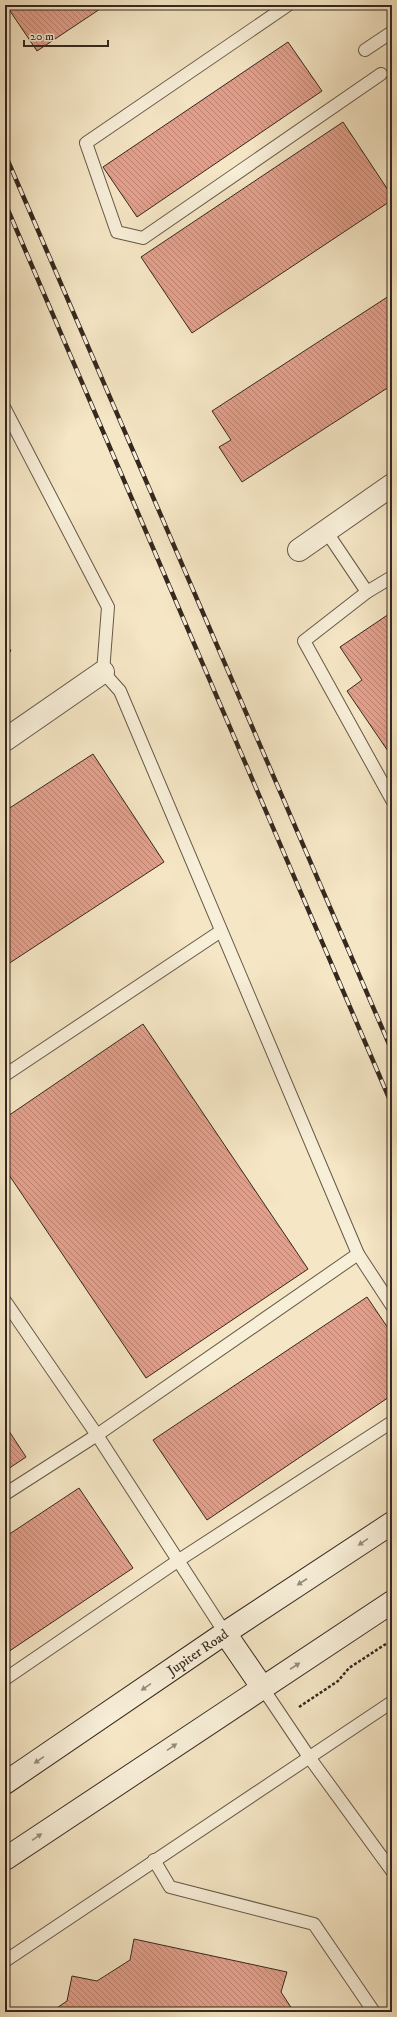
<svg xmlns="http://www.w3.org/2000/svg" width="397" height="2017" font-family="'IM FELL DW Pica',serif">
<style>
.building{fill:url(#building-back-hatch);stroke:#35281f}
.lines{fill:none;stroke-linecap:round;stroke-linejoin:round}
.lane-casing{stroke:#655848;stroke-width:14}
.street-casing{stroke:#655848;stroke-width:24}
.secondary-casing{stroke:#35281f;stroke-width:24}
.path{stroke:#35281f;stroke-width:2.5;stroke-dasharray:3 2;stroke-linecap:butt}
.lane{stroke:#f8efd9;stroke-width:12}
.street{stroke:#f8efd9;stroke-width:22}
.secondary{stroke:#f8efd9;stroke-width:22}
.rail-casing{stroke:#35281f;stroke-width:4.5}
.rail{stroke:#f8efd9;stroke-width:3;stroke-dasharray:9;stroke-linecap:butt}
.oneway{fill:#968c7c}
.labels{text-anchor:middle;stroke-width:3;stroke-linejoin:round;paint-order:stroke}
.street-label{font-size:14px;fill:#35281f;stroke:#f8efd9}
</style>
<defs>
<pattern id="building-back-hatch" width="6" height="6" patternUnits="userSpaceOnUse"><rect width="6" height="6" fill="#e39f8b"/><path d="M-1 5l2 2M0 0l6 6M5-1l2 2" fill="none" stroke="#b98271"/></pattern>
</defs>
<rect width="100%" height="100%" fill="#f5e6c5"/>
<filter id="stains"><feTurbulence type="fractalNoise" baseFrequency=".005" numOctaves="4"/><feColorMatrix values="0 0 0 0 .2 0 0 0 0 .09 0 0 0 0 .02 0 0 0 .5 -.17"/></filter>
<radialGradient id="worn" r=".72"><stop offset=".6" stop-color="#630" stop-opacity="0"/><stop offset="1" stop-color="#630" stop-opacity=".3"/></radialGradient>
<!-- building -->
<g class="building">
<polygon points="6,5 106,5 37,51"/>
<polygon points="288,42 322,91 137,217 103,167"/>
<polygon points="343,122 392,196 392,200 192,333 141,257"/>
<polygon points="392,294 392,385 242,482 219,447 231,440 212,411"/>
<polygon points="392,612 392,757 347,691 362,680 340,647"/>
<polygon points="5,641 11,651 5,655"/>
<polygon points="93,754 164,862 5,966 5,811"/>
<polygon points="143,1024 308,1269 146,1378 5,1169 5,1118"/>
<polygon points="367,1297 392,1334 392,1395 207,1520 153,1440"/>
<polygon points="5,1425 26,1457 5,1471"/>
<polygon points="79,1488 133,1568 5,1654 5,1537"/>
<polygon points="134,1939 287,1972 281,1992 294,2012 51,2012 67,2001 72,1976 97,1981 130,1960"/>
</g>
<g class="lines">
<!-- lane casing -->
<g class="lane-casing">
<g id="lane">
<polyline points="288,5 86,143 117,232 143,238 381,74"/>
<polyline points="365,50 392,32"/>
<polyline points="5,409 108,607 103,672 120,691 358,1254 97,1435 5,1494"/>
<polyline points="326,531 367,592"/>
<polyline points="392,577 367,592 304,641 392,800"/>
<polyline points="5,1075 221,931"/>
<polyline points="358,1254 392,1306"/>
<polyline points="5,1301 97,1435 225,1633"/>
<polyline points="5,1679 179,1560 392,1422"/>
<polyline points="262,1687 309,1757 392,1871"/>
<polyline points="154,1860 170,1887 314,1924 374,2012"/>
<polyline points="5,1961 392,1702"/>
</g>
</g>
<!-- street casing -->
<g class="street-casing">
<g id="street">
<polyline points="299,550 392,485"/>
<polyline points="5,740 103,672"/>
</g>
</g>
<!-- secondary casing -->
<g class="secondary-casing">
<g id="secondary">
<polyline points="225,1633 262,1687"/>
<path id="s1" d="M5,1783L225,1633L392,1523"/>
<polyline points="5,1859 392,1602"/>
</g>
</g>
<!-- path -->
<polyline class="path" points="299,1707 338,1681 349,1668 392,1640"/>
<!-- lane -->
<use href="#lane" class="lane"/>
<!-- street -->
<use href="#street" class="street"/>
<!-- secondary -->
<use href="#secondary" class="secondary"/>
<!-- rail casing -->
<g class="rail-casing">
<g id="rail">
<polyline points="5,154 392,1051"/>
<polyline points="5,203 392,1105"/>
</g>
</g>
<!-- rail -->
<use href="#rail" class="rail"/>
</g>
<!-- one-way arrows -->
<defs><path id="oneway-solid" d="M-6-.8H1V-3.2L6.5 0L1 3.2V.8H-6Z"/></defs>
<g class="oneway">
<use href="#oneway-solid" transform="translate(363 1542) rotate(146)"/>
<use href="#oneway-solid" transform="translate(302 1582) rotate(147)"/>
<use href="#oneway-solid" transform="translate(295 1666) rotate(-33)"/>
<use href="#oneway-solid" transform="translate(146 1687) rotate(146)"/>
<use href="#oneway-solid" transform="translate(172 1747) rotate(-34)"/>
<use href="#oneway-solid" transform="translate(39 1760) rotate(146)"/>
<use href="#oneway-solid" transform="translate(37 1837) rotate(-34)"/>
</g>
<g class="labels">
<!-- street labels -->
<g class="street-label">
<text dy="5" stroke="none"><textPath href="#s1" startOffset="233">Jupiter Road</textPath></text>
</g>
</g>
<!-- margin -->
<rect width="397" height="2017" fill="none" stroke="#f5e6c5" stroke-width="20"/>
<rect x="6" y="6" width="385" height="2005" fill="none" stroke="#35281f" stroke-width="2"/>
<rect x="10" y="10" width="377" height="1997" fill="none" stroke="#35281f"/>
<!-- scale -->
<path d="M24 40v6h84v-6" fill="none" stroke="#35281f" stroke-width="2"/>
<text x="30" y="40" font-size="12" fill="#35281f" stroke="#f8efd9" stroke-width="3" paint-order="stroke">20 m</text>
<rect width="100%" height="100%" filter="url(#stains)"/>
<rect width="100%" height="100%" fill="url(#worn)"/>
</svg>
